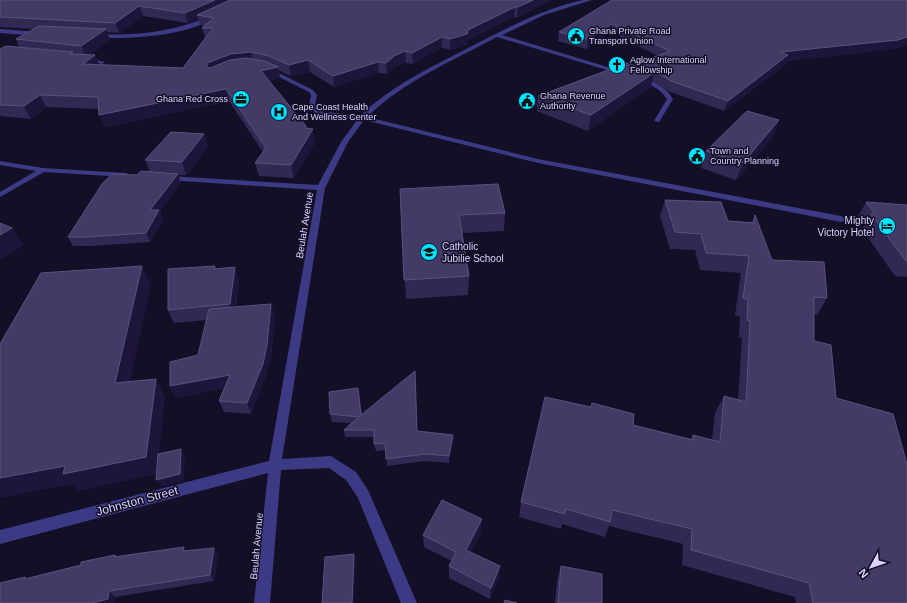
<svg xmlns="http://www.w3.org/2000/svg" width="907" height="603" font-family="Helvetica,sans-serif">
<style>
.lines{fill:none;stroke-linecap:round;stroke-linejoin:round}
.minor{fill:#3d3a85;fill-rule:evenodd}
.wall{fill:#312854;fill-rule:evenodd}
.shaded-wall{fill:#1d163a}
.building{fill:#433a66;stroke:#5a527e}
.labels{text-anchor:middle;stroke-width:3;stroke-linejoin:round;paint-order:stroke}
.far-poi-label{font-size:9px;fill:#d9d4ff;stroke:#130f26;text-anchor:start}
.poi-label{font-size:10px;fill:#d9d4ff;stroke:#130f26;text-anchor:end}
.street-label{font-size:10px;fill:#d9d4ff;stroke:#130f26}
.near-street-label{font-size:12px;fill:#d9d4ff;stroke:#130f26}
</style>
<rect width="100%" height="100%" fill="#130f26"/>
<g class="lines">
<!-- minor -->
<g class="minor">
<path d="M583,0H592L544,15L502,35L624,72V74H620L497,37C452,61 404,81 367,117L538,159L841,216L845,219L844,221L841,222L538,163L364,120L348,142L325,188L282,459L331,456L356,472L368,490L417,603H401L358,498L346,480L329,468L281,470L270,603H254L268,473L0,544V530L269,461L317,190L168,180L164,178L168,176L318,185L341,142L357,120L321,115L315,113L309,105L311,95L309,92L267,71V69H271L313,90L317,95L315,105L319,111L360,116C391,86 428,69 466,49C504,30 541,9 583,0Z"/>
<path d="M210,16L215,17C192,34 143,38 115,38C109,38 99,39 94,36L97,34C137,36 173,32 210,16Z"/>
<polygon points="0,29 39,32 42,34 39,36 0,33"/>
<polygon points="86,58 105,62 102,64 84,61 83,60"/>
<path d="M639,77C654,81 665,86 673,99L659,122L654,121L667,99C660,88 649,84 637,80V78Z"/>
<polygon points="0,161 43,168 126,173 130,175 126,177 44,172 0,197 0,192 36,171 0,165"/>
</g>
</g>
<!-- wall -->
<g class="wall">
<path d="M0,0H551L517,18L514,17L468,40L467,45L450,50L442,47L413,64L406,63L394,67L387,74L379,73L334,87L310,72L291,76L278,70L280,78L269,81L306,126L307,128L315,142L294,178L259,176L255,163L263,152L229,101L105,127L99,109L46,107L31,119L0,116V49L19,47L16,39L33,29L0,27ZM143,16L188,23L198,18L200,25L204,26L202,28L205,38L183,68L99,65L95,55H89L110,40L107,32L119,33Z"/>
<polygon points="612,0 907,0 907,45 893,49 786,61 785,65 724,111 668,91 652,81 651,87 588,131 537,111 538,96 635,66 636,64 658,56 611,32 587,49 558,41 559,32"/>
<polygon points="779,120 773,137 736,180 701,168 706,151"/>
<polygon points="204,134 208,147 186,175 178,175 181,183 160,211 163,219 150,242 92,246 73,246 68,237 137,175 150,172 145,160"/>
<polygon points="400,189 505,213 504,231 462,233 469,276 468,295 406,299"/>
<polygon points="665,200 728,221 751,222 755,215 772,260 827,298 817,315 814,314 814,341 836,398 907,603 796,603 795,597 682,565 683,544 609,526 605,537 562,524 561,529 519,517 521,502 633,425 691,439 693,435 712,440 715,413 724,396 738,400 742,338 739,337 740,317 735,315 741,273 700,270 695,250 670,249 660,216"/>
<polygon points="866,202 907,205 907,277 895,276 862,229 864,226 858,217"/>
<polygon points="215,266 216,269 239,280 236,307 275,315 271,357 266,375 251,414 224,412 219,401 224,388 176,398 170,386 198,355 207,320 174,323 168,310"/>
<polygon points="358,388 362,415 418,431 453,435 453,442 449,463 425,461 387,466 386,450 376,451 374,444 374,437 345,437 344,430 351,423 332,422 330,414"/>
<polygon points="481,532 471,552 499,578 490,599 449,578 449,566 452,561 424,547 423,535"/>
<polygon points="187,551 218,554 214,581 115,597 114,603 0,603 25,577 27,578 81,565 115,555 117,557"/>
<polygon points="561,566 602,603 555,603 557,580"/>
</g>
<!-- shaded-wall -->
<g class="shaded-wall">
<polygon points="215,0 246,0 197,15 198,18 188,23 185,13"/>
<polygon points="533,0 551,0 517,18 518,7"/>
<polygon points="139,6 143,16 119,33 115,23"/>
<polygon points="515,7 514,17 468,40 467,45 450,50 450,39"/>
<polygon points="612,24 611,32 587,49 588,39"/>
<polygon points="106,29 110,40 86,57 81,46"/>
<polygon points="442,37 442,47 413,64 412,53"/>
<polygon points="907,37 907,45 893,49 786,61 785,65 724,111 728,101 781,52"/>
<polygon points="405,51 406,63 394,67 387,74 386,63 394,56"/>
<polygon points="251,52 253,63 210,74 207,67 207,63 231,54"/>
<polygon points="95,55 100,66 83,64"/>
<polygon points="308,60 310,72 291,76 289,65"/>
<polygon points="378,62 379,73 334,87 333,76"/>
<polygon points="278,67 280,78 264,82 261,71"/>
<polygon points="654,73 651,87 588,131 591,115"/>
<polygon points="226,89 229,101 105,127 99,115"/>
<polygon points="40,95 46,107 31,119 24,106"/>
<polygon points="779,120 773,137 736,180 743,163"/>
<polygon points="306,126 308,137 313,129 315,142 294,178 291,165 305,128"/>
<polygon points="204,134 208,147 186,175 182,162"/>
<polygon points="178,174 181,183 160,211 163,219 150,242 146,233 150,210"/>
<polygon points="12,228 24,245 0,260 0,235"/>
<polygon points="142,266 151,284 126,401 115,383"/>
<polygon points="235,267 239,280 234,317 230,304"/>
<polygon points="271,304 275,315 271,357 266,375 251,414 247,403"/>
<polygon points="230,375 235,386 176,398 170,386"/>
<polygon points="156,379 165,397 157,474 78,491 72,484 0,498 0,478"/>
<polygon points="358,388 360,395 362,422 361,415"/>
<polygon points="453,435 453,442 449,463 449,456"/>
<polygon points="181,449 185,456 184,481 161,487 156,480"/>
<polygon points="482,519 481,532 466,562 466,550"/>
<polygon points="184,547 188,553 183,551"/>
<polygon points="214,548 218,554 214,581 210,575"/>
<polygon points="354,554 356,560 354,603 352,603"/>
<polygon points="500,566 499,578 490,599 491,588"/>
<polygon points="109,591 115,597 114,603 92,603"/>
</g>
<!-- building -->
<g class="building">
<polygon points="0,0 215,0 185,13 139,6 115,23 0,17"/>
<polygon points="230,0 533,0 518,7 515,7 468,30 467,34 450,39 442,37 412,53 405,51 394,56 386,63 378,62 333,76 308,60 289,65 269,56 251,52 231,54 207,63 207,67 210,68 230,60 246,58 264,61 278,67 261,71 306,126 305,128 313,129 291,165 255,163 266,148 226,89 99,115 98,97 40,95 24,106 0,105 0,49 6,46 73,52 70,54 95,55 83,64 183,68 213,28 202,28 214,18 197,15"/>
<polygon points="612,0 907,0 907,37 898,40 781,52 788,55 728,101 671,81 656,72 636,64 670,51 612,24 588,39 559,32"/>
<polygon points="39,26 106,29 81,46 16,39"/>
<polygon points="627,63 654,73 591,115 538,96"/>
<polygon points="747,111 779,120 743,163 706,151"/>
<polygon points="171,132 204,134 182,162 145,160"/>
<polygon points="141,171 178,174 150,210 159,210 146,233 87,237 68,237 102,184 112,174 137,175"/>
<polygon points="498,184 505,213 459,215 469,276 404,280 400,189"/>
<polygon points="665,200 721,202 728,221 754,223 755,215 772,260 824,262 827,298 814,297 814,341 831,345 836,398 893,414 907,464 907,603 813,603 809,583 691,550 692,529 612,510 610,522 566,509 565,514 521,502 545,397 591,407 592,403 634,414 633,425 693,440 693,435 720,442 724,396 746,402 750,321 747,320 748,300 743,298 749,256 706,253 701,234 675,232"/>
<polygon points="866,202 907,205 907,261 906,261 871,214 875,214"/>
<polygon points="0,223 12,228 0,235"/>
<polygon points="142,266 115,383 156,379 146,457 63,474 65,466 0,478 0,344 41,273"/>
<polygon points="215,266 214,269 235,267 230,304 168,310 168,269"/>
<polygon points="271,304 267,345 263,364 247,403 219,401 230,375 170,386 170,362 198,355 209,309"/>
<polygon points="415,371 417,431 453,435 449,456 425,454 386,459 385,443 374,444 374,430 344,430 359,417 330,414 329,392 358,388 361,415"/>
<polygon points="181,449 180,474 156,480 158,454"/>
<polygon points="442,500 482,519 466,550 500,566 491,588 449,566 456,552 423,535"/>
<polygon points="184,547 183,551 214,548 210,575 109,591 108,599 92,603 0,603 0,583 25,577 25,579 81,565 81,562 115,555 114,557"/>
<polygon points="354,554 352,603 322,603 325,557"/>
<polygon points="561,566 602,574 602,603 558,603"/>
<polygon points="505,600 517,603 504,603"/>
</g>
<!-- icons -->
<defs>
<g id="civic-disc" transform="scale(0.9)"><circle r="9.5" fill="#00e5ff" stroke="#130f26"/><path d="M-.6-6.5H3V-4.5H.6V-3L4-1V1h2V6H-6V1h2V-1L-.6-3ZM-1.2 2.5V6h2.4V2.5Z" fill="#111"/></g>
<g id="church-disc" transform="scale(0.9)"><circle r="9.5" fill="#00e5ff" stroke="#130f26"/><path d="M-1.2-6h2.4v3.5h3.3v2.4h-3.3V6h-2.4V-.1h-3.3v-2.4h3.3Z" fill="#111"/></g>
<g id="office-disc" transform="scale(0.9)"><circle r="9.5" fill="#00e5ff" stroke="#130f26"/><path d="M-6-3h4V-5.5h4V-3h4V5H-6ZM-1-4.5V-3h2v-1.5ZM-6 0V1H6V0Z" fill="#111"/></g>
<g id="hospital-disc" transform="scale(0.9)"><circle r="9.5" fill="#00e5ff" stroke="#130f26"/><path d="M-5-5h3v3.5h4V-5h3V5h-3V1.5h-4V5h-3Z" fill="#111"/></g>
<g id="hotel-disc" transform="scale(0.9)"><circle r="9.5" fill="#00e5ff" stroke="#130f26"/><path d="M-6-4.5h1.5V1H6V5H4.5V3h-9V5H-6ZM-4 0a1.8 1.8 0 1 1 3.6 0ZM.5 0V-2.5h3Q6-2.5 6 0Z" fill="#111"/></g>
<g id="school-disc" transform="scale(0.9)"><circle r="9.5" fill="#00e5ff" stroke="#130f26"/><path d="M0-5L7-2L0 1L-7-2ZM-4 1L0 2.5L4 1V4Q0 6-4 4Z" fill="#111"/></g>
</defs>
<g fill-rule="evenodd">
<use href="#civic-disc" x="576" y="36"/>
<use href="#church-disc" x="617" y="65"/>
<use href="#office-disc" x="241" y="99"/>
<use href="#civic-disc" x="527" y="101"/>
<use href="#hospital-disc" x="279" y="112"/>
<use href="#civic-disc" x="697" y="156"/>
<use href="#hotel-disc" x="887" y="226"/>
<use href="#school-disc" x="429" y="252"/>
</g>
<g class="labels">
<!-- far-poi labels -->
<g class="far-poi-label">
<text x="589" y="34">Ghana Private Road<tspan x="589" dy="10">Transport Union</tspan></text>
<text x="630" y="63">Aglow International<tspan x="630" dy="10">Fellowship</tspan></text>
<text x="540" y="99">Ghana Revenue<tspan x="540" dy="10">Authority</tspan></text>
<text x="228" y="102" text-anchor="end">Ghana Red Cross</text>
<text x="292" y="110">Cape Coast Health<tspan x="292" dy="10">And Wellness Center</tspan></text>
<text x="710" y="154">Town and<tspan x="710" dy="10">Country Planning</tspan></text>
</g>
<!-- poi labels -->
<g class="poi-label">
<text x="874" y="224">Mighty<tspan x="874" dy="12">Victory Hotel</tspan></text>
<text x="442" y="250" text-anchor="start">Catholic<tspan x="442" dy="12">Jubilie School</tspan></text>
</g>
<!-- street labels -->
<g class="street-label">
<text transform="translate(304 225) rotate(-81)" y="4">Beulah Avenue</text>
<text transform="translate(256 546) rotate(-85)" y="4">Beulah Avenue</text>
</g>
<!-- near-street labels -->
<g class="near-street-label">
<text transform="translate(137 501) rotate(-15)" y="4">Johnston Street</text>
</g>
</g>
<!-- north arrow -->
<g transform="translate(871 567) rotate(230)" stroke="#130f26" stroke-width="3" paint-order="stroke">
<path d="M0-3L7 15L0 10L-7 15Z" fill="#d9d4ff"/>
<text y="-6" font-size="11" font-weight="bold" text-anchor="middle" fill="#d9d4ff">N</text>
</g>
</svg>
